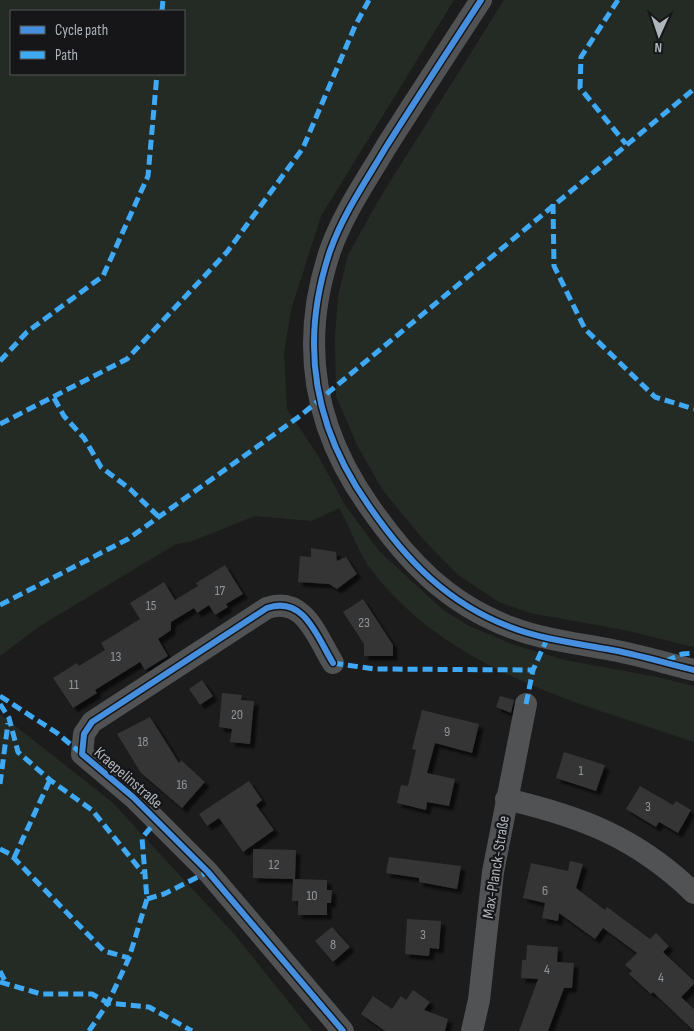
<svg xmlns="http://www.w3.org/2000/svg" width="694" height="1031" font-family="'Sofia Sans Condensed',sans-serif">
<style>
.green{fill:#242b24;fill-rule:evenodd}
.building{fill:#353536;filter:url(#shadow)}
.lines{fill:none;stroke-linecap:round;stroke-linejoin:round}
.minor{stroke:#505254;stroke-width:22}
.quiet{stroke:#3fa9f5;stroke-width:5;stroke-dasharray:10 5;stroke-linecap:butt}
.cycleway-casing{stroke:#161618;stroke-width:9}
.cycleway{stroke:#468fdf;stroke-width:6}
.labels{text-anchor:middle;stroke-width:4.5;stroke-linejoin:round;paint-order:stroke}
.number-label{font-size:14px;fill:#90959a}
.street-label{font-size:16px;fill:#aeb5bb;stroke:#161618}
</style>
<defs>
<filter id="shadow"><feDropShadow dx="4.5" dy="4.5" stdDeviation="1" flood-color="#0009"/></filter>
</defs>
<rect width="100%" height="100%" fill="#1c1c1c"/>
<!-- green -->
<g class="green">
<path d="M0,0H454L321,216L291,310L284,353L287,409L317,454L345,505L379,551L442,609L469,626L514,645L565,660L657,677L694,686V742C579,703 451,672 373,572C358,554 351,528 339,508L312,521L255,516L190,542L176,544L40,626L0,656ZM11,11H184V74H11Z"/>
<polygon points="504,0 694,0 694,647 624,630 530,613 499,602 458,575 422,538 382,489 357,445 336,396 335,338 338,296 348,255 381,196"/>
<polygon points="0,714 112,802 235,935 312,1031 0,1031"/>
</g>
<!-- building -->
<g class="building">
<polygon points="311,548 336,552 337,561 346,557 357,574 337,589 329,584 298,582 300,556 311,557"/>
<polygon points="225,565 243,594 226,604 228,607 215,615 209,605 197,613 194,608 171,622 171,630 158,639 168,656 145,670 140,662 95,690 97,693 73,708 53,678 77,663 79,666 105,650 101,643 140,619 130,603 164,582 175,600 198,586 196,583"/>
<polygon points="363,599 393,645 393,656 364,656 364,644 343,612"/>
<polygon points="202,680 213,696 200,705 189,689"/>
<polygon points="222,693 242,695 241,700 254,701 250,744 230,742 232,729 219,727"/>
<polygon points="500,696 514,700 511,713 496,707"/>
<polygon points="422,710 479,724 472,753 435,743 427,773 455,779 449,806 427,802 426,810 397,803 401,785 408,786 416,750 412,749"/>
<polygon points="150,717 179,763 181,760 205,782 182,808 141,773 117,734"/>
<polygon points="564,752 605,765 596,791 556,778"/>
<polygon points="249,781 262,800 256,805 274,830 243,852 219,818 207,826 199,814"/>
<polygon points="640,786 673,805 676,801 691,810 678,833 659,822 656,827 626,809"/>
<polygon points="253,849 296,850 295,879 327,880 327,890 332,890 331,903 327,903 327,915 298,915 298,901 292,901 293,879 253,878"/>
<polygon points="389,857 461,866 457,889 419,882 419,878 386,873"/>
<polygon points="570,861 583,864 576,888 605,910 607,907 650,939 656,933 669,946 663,952 694,981 694,984 681,997 694,1009 694,1031 653,992 651,994 629,974 632,971 625,965 637,953 603,928 595,939 559,913 558,921 542,918 545,903 523,898 531,863 568,871"/>
<polygon points="407,919 441,921 439,949 430,948 429,956 405,954"/>
<polygon points="332,927 350,947 333,962 315,941"/>
<polygon points="527,945 558,947 557,962 574,963 572,988 564,988 548,1031 519,1031 538,979 521,978 522,960 526,960"/>
<polygon points="413,990 430,1002 424,1010 448,1019 445,1031 385,1031 361,1014 373,996 392,1009 401,996 406,1000"/>
</g>
<g class="lines">
<!-- minor -->
<g class="minor">
<path d="M481,0C449,49 417,98 386,147C366,181 343,214 330,251C299,343 313,427 369,506C407,561 447,603 510,627C541,639 574,643 607,649C636,654 665,663 694,670"/>
<path d="M333,663C317,637 304,595 267,608L92,722L84,734L82,754L133,797L208,872L343,1031"/>
<path d="M506,799C583,817 637,838 694,893"/>
<polyline points="472,1031 479,1000 493,872 526,704"/>
</g>
<!-- quiet -->
<g class="quiet">
<polyline points="618,0 581,57 580,88 626,144"/>
<polyline points="162,11 163,0"/>
<polyline points="553,204 554,266 585,329 655,397 694,409"/>
<polyline points="0,361 27,332 103,276 148,176 157,74"/>
<polyline points="54,398 64,416 84,438 101,467 130,489 159,517"/>
<polyline points="0,424 127,359 227,252 303,148 355,26 369,0"/>
<polyline points="0,605 128,539 300,416 694,89"/>
<polyline points="666,661 682,654 694,653"/>
<polyline points="333,663 374,669 533,670"/>
<polyline points="0,696 57,733 82,754"/>
<polyline points="0,704 9,718 18,752 50,780 92,810 143,873"/>
<polyline points="526,704 533,670 547,639"/>
<polyline points="0,784 8,723"/>
<polyline points="0,849 10,854 104,951 129,958"/>
<polyline points="14,858 50,780"/>
<polyline points="147,899 164,894 208,872"/>
<polyline points="0,971 6,983"/>
<polyline points="0,982 41,994 92,994 108,1003 149,1007 192,1031"/>
<polyline points="89,1031 108,1003 129,958 147,899 142,838 157,820"/>
</g>
<!-- cycleway casing -->
<g class="cycleway-casing">
<g id="cycleway">
<path d="M481,0C449,49 417,98 386,147C366,181 343,214 330,251C299,343 313,427 369,506C407,561 447,603 510,627C541,639 574,643 607,649C636,654 665,663 694,670"/>
<path d="M333,663C317,637 304,595 267,608L92,722L84,734L82,754L133,797L208,872L343,1031"/>
</g>
</g>
<!-- cycleway -->
<use href="#cycleway" class="cycleway"/>
</g>
<g class="labels">
<!-- number labels -->
<g class="number-label">
<text x="220" y="595">17</text>
<text x="151" y="610">15</text>
<text x="364" y="627">23</text>
<text x="116" y="661">13</text>
<text x="74" y="689">11</text>
<text x="237" y="719">20</text>
<text x="447" y="736">9</text>
<text x="143" y="746">18</text>
<text x="581" y="775">1</text>
<text x="182" y="789">16</text>
<text x="648" y="811">3</text>
<text x="274" y="869">12</text>
<text x="545" y="895">6</text>
<text x="312" y="900">10</text>
<text x="423" y="939">3</text>
<text x="333" y="949">8</text>
<text x="547" y="974">4</text>
<text x="661" y="982">4</text>
</g>
<!-- street labels -->
<g class="street-label">
<text transform="translate(129 777) rotate(41)" y="6">Kraepelinstraße</text>
<text transform="translate(495 867) rotate(-81)" y="6">Max-Planck-Straße</text>
</g>
</g>
<!-- legend -->
<rect x="10" y="10" width="175" height="65" fill="#161618" stroke="#535659"/>
<rect x="20" y="26" width="25" height="8" fill="#468fdf" stroke="#535659"/>
<text x="55" y="35" font-size="15" fill="#aeb5bb">Cycle path</text>
<rect x="20" y="51" width="25" height="8" fill="#3fa9f5" stroke="#535659"/>
<text x="55" y="60" font-size="15" fill="#aeb5bb">Path</text>
<!-- north arrow -->
<g transform="translate(659 35) rotate(183)" stroke="#161618" stroke-width="4" paint-order="stroke">
<path d="M0-4L9 19L0 12L-9 19Z" fill="#aeb5bb"/>
<text y="-8" font-size="14" font-weight="bold" text-anchor="middle" fill="#aeb5bb">N</text>
</g>
</svg>
